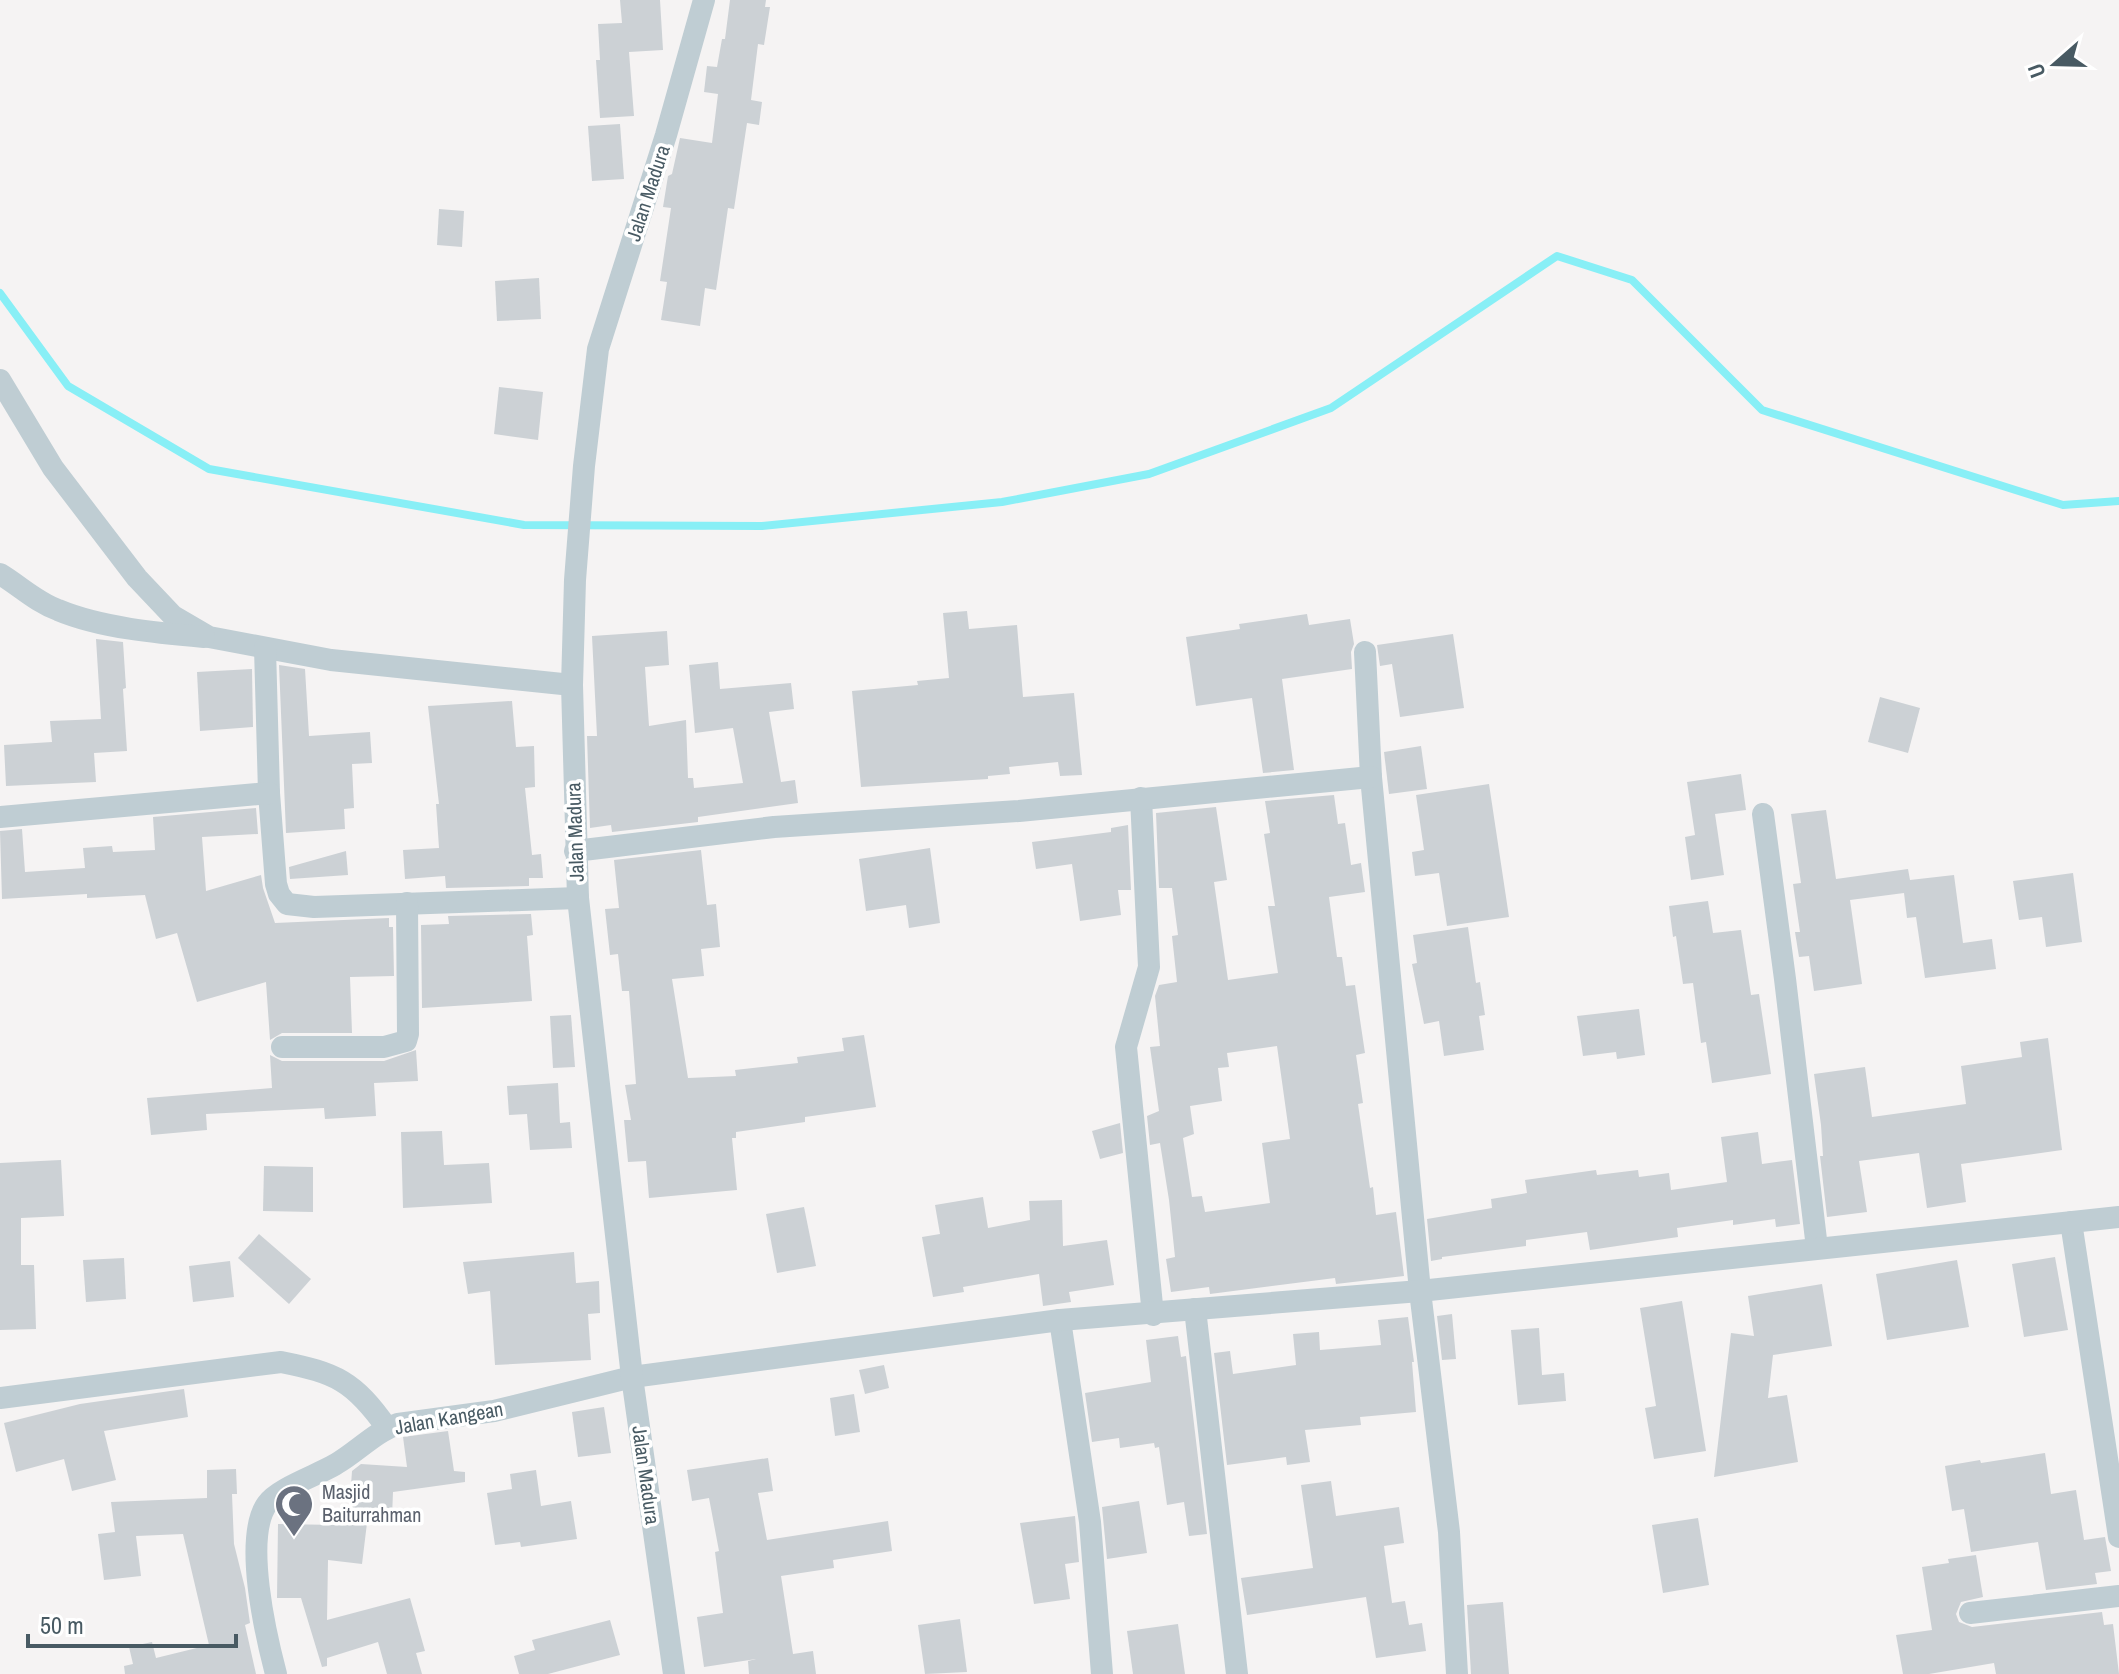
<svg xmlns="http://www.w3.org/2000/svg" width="2119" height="1674" font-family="'Archivo Narrow',sans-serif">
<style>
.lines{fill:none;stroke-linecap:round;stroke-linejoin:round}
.stream{stroke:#88eff6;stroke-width:8}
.building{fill:#ccd1d5;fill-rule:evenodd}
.minor{stroke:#bfcdd3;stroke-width:22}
.labels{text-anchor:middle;stroke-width:7;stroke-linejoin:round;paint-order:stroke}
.street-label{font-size:20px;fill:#485a63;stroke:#fff}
.worship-label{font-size:20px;fill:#5b616d;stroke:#fff;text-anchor:start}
</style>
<rect width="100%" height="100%" fill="#f5f3f3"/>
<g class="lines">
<!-- stream -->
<polyline class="stream" points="0,293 68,386 209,469 524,525 762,526 1002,502 1149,474 1331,408 1557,256 1632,280 1762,410 2063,505 2119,501"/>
</g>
<!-- building -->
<g class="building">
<polygon points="620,0 660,0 663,50 629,52 634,116 600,118 596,60 600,60 598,24 622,23"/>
<polygon points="730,0 766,0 765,7 770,7 764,45 758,44 751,100 762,102 759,125 747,123 734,209 728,208 716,290 705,288 700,326 661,320 667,282 660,281 671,208 663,207 668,176 672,174 680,138 712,143 718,94 704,92 707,66 717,67 722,39 725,39"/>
<polygon points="620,124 624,179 592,181 588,126"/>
<polygon points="439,209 464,211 462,247 437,245"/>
<polygon points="539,278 541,319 497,321 495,281"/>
<polygon points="499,387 543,392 538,440 494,434"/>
<polygon points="967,611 969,629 1017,625 1023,697 1074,693 1082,775 1060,776 1058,762 1009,767 1010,774 988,776 988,779 861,787 852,691 918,685 917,681 949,678 943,613"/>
<polygon points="1307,614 1309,625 1350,619 1354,644 1351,652 1352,669 1282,679 1294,770 1263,773 1252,698 1196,706 1186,637 1240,629 1239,624"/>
<polygon points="667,631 669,665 645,667 649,726 686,720 688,778 693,778 694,788 743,783 733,728 695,733 689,665 718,662 720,689 791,683 794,709 769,712 781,782 795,780 798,803 698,817 698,822 612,832 611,825 590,828 587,736 597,736 592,636"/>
<polygon points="1453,634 1464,708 1400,717 1392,664 1380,666 1377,645"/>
<polygon points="96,639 123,642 126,688 123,689 127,751 94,753 96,782 6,786 4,745 52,742 50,721 101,719"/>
<polygon points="279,665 305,669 309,736 370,732 372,763 352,764 354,808 344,809 345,829 286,833"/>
<polygon points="252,669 253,727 200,731 197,672"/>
<polygon points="1880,697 1920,708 1908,753 1868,742"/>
<polygon points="512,701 516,747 534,746 535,787 525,788 532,855 541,854 543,878 529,878 529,886 446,888 445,876 405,879 403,850 439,848 436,804 439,804 428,706"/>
<polygon points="1421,746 1427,789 1389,794 1384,752"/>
<polygon points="1741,774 1746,810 1715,814 1724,875 1691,880 1685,837 1695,835 1687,782"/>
<polygon points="1489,784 1509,917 1447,926 1439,873 1415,876 1412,852 1424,850 1416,795"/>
<path d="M1334,795L1338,824L1345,823L1351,865L1361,863L1365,892L1329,897L1337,957H1342L1346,986L1355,985L1359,1013L1365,1053L1356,1055L1363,1103L1358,1104L1370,1188L1373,1187L1376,1215L1396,1212L1404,1276L1336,1284L1335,1278L1210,1294L1209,1287L1171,1292L1166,1259L1175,1257L1169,1200L1160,1143L1150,1145L1147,1116L1159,1111L1150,1047L1160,1046L1155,996L1159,985L1177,982L1172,936L1178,935L1172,888H1159L1156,813L1216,807L1227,880L1214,882L1228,980L1278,973L1268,906H1275L1264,834L1270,833L1265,801ZM1277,1046L1290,1139L1262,1143L1270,1203L1205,1212L1202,1196L1192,1197L1183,1138L1194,1134L1190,1106L1222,1101L1218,1068L1229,1067L1227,1053Z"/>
<polygon points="256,808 258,834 202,837 206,891 261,875 263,888 275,923 389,918 389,927 393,927 394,976 350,977 352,1033 282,1033 270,1040 266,982 197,1002 177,933 156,939 145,895 87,898 87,894 2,899 0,831 22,829 25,872 85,868 83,848 112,846 113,852 155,850 153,817"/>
<polygon points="1826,810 1836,879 1908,869 1910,880 1954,875 1963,943 1992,939 1996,969 1925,978 1916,917 1907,918 1904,893 1850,900 1862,984 1814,991 1809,956 1799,957 1795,932 1800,932 1793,884 1801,883 1791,814"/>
<polygon points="1128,825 1131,890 1118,890 1121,915 1080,921 1072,864 1036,869 1032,842 1111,832 1111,828"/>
<polygon points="930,848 940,923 909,928 906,905 866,911 859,859"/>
<polygon points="701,850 707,905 716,904 720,947 701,949 704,976 672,979 688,1078 736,1076 735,1070 798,1063 797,1057 844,1051 842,1038 864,1035 876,1107 805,1117 805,1122 736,1132 736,1138 732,1138 737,1190 649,1198 646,1161 628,1162 624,1120 631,1120 625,1085 636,1084 629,991 622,991 618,954 610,955 605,909 619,908 614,860"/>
<polygon points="346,851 348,875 290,879 289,867"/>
<polygon points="2073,873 2082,942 2046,947 2042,917 2019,920 2013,881"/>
<polygon points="1708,901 1713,933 1741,930 1751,995 1759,994 1771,1074 1712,1083 1706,1042 1701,1043 1693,983 1683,984 1676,936 1673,937 1669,906"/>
<polygon points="531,914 533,935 527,936 532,1001 422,1008 421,925 449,924 448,916"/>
<polygon points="1468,927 1476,983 1480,982 1485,1015 1479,1016 1484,1050 1444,1056 1439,1021 1424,1024 1412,964 1417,963 1413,935"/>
<polygon points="1639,1009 1645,1055 1617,1059 1616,1052 1583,1056 1577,1016"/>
<polygon points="571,1015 575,1067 553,1068 550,1016"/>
<polygon points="2048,1038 2062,1150 1961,1164 1966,1202 1927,1208 1919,1153 1859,1161 1867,1212 1827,1217 1820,1156 1823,1156 1821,1125 1814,1074 1865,1067 1872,1117 1966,1104 1961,1066 2022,1057 2020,1042"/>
<polygon points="416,1050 418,1081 374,1083 376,1116 325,1119 324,1108 206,1114 207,1130 151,1135 147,1098 272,1088 270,1055 282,1061 384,1061"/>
<polygon points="558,1083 560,1123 570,1122 572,1148 530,1150 527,1114 509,1115 507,1086"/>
<polygon points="1120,1123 1123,1153 1100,1159 1092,1131"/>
<polygon points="442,1131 444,1165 489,1163 492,1203 403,1208 401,1132"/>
<polygon points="1758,1132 1762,1164 1792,1160 1800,1224 1776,1227 1775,1219 1733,1225 1733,1220 1677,1228 1678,1237 1590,1250 1587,1232 1526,1240 1526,1246 1442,1257 1442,1259 1431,1261 1427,1219 1492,1208 1491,1199 1527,1193 1525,1180 1596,1170 1597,1175 1638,1170 1639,1177 1669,1173 1671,1190 1727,1182 1721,1137"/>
<polygon points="61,1160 64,1216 21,1218 21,1265 34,1265 36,1329 0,1330 0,1163"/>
<polygon points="264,1166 313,1167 313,1212 263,1211"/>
<polygon points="983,1197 988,1228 1030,1220 1029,1201 1062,1200 1063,1246 1107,1240 1114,1285 1069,1292 1071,1302 1043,1306 1039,1274 963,1287 964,1292 933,1297 922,1237 940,1234 935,1205"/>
<polygon points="804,1207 816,1266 777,1273 766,1214"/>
<polygon points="259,1234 311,1279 289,1304 238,1258"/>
<polygon points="574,1252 576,1283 599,1281 600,1313 588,1314 591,1360 495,1365 490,1291 468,1294 463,1262"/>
<polygon points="2055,1257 2068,1330 2024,1337 2012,1264"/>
<polygon points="124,1258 126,1299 86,1302 83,1260"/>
<polygon points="1957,1260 1969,1327 1887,1340 1876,1274"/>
<polygon points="230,1261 234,1297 193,1302 189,1266"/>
<polygon points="1822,1284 1832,1346 1773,1355 1768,1398 1787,1395 1798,1462 1714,1477 1731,1333 1754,1336 1748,1296"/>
<polygon points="1682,1301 1706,1451 1654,1459 1645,1408 1656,1406 1640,1308"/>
<polygon points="1452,1314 1456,1359 1442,1360 1437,1316"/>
<polygon points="1408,1317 1414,1362 1412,1362 1416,1412 1360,1417 1361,1425 1305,1430 1310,1462 1287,1465 1286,1457 1227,1465 1214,1353 1230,1351 1233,1374 1296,1365 1293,1334 1319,1332 1320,1350 1381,1345 1378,1320"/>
<polygon points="1539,1328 1542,1375 1564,1373 1566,1401 1518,1405 1511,1330"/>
<polygon points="1178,1336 1181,1357 1186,1356 1207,1534 1189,1536 1184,1502 1167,1505 1159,1447 1155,1448 1154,1443 1120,1448 1119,1438 1092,1442 1085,1393 1151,1382 1146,1340"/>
<polygon points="884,1365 889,1388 865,1394 859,1370"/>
<polygon points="184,1389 188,1417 104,1431 116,1480 72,1491 64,1459 16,1472 4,1423 80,1404"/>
<polygon points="854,1394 860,1432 835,1436 830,1398"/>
<polygon points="604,1407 611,1453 578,1457 572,1412"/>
<polygon points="448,1431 454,1471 465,1472 465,1482 393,1492 392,1517 349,1514 352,1471 361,1464 407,1467 403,1437"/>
<polygon points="2045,1453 2051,1494 2076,1490 2084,1540 2105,1537 2111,1571 2095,1573 2097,1584 2046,1590 2038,1542 1971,1552 1964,1509 1952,1511 1945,1466 1980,1460 1981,1463"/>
<polygon points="768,1458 773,1491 758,1493 767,1540 888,1521 892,1551 833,1560 834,1568 781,1576 793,1654 813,1651 816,1674 749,1674 748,1661 756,1659 704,1667 697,1617 723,1613 715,1552 719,1551 709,1498 692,1501 687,1470"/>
<polygon points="236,1469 237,1494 232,1494 234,1544 245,1588 250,1623 245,1625 256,1674 125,1674 124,1666 133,1664 129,1647 152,1642 156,1658 209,1645 183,1534 136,1536 141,1576 104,1580 98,1534 115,1532 111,1502 207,1498 207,1470"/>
<polygon points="536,1470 541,1506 571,1501 577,1539 521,1547 520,1542 495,1545 487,1493 512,1489 510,1474"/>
<polygon points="1331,1481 1336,1516 1399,1507 1404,1543 1384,1546 1392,1603 1405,1601 1409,1625 1422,1623 1426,1651 1376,1658 1366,1597 1247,1615 1241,1578 1313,1568 1301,1485"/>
<polygon points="1139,1501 1147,1553 1107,1559 1102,1507"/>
<polygon points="1075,1516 1079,1562 1065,1564 1070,1599 1034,1604 1020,1523"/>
<polygon points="1698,1518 1709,1585 1663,1593 1652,1525"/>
<polygon points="339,1520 367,1523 362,1564 328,1560 327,1620 410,1598 425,1651 416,1653 422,1674 387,1674 378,1642 327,1658 327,1666 322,1667 301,1598 277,1598 278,1524 338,1525"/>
<polygon points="1976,1555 1983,1597 1961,1602 1956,1614 1959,1622 1972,1627 2102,1612 2104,1625 2113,1624 2119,1674 1996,1674 1994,1663 1929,1674 1903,1674 1896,1635 1932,1630 1922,1567 1949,1563 1948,1559"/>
<polygon points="1503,1602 1509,1674 1471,1674 1467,1605"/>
<polygon points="960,1619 967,1672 925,1674 918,1625"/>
<polygon points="610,1620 620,1655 548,1674 519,1674 514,1656 535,1650 532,1640"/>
<polygon points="1178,1624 1185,1674 1133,1674 1127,1631"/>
</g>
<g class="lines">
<!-- minor -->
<g class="minor">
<polyline points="0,380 53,468 137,578 173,616 209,637 331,660 572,685"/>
<path d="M0,574C20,586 36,602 58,610C101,628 158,633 204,637"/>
<polyline points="265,648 269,793 276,884 279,894 287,904 314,907 578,898"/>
<polyline points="1365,652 1371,777 1420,1291 1449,1532 1457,1674"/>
<polyline points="1141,798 1149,967 1126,1047 1153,1315"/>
<polyline points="1763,814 1785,979 1817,1248"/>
<polyline points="0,817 269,793"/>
<polyline points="575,851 774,827 1019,811 1371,777"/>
<polyline points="282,1047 384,1047 406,1041 408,1034 407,903"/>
<polyline points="2071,1222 2119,1537"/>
<polyline points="1195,1309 1237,1674"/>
<polyline points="1060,1320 1090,1522 1102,1674"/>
<path d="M0,1398L281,1362C336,1373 354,1381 387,1428"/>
<polyline points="1970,1613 2119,1596"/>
<path d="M276,1674C266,1636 243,1538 267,1504C278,1488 318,1475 336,1464C357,1452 375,1432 398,1424L494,1411L632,1377L1060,1320L1420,1291L2119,1217"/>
<polyline points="674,1674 632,1377 578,898 572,685 575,580 584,466 598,349 666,135 704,0"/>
</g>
</g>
<!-- icons -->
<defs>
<g id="mosque-pin" transform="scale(2)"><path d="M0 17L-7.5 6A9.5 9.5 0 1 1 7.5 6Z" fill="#6b7280" stroke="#fff"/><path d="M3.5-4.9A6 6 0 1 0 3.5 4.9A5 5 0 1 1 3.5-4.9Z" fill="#fff"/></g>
</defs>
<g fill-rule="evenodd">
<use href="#mosque-pin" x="294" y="1504"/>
</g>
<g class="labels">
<!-- street labels -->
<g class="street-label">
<text transform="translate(648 193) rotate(-72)" y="7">Jalan Madura</text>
<text transform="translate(575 832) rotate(-92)" y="7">Jalan Madura</text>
<text transform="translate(449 1418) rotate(-10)" y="7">Jalan Kangean</text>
<text transform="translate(646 1475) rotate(82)" y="7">Jalan Madura</text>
</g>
<!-- worship labels -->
<g class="worship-label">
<text x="322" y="1499">Masjid<tspan x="322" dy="23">Baiturrahman</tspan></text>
</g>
</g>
<!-- north arrow -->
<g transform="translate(2055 64) rotate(250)" stroke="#ffffff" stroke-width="6" paint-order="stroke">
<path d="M0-6L14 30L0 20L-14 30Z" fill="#485a63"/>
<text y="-12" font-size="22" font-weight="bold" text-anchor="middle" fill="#485a63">U</text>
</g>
<!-- scale -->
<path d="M28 1634v12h208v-12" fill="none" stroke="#485a63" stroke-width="4"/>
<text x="40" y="1634" font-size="24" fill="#485a63" stroke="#ffffff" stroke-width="6" paint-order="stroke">50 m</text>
</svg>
